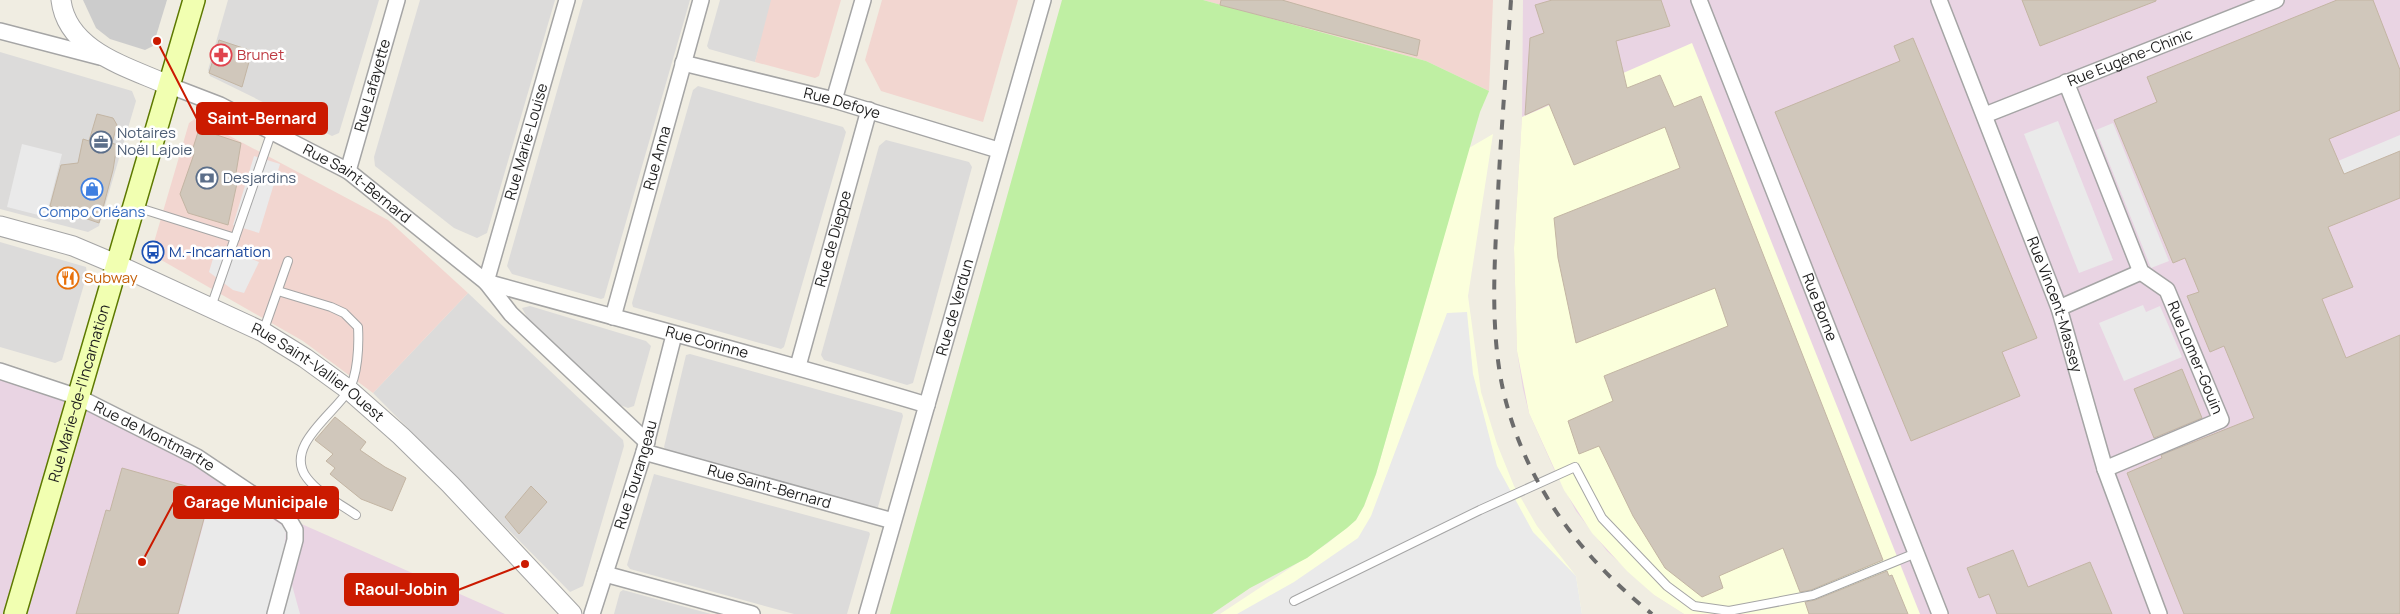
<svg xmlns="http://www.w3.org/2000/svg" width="2400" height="614" font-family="Manrope,sans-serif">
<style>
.residential{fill:#dcdbda}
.commercial{fill:#f2d6d0}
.industrial{fill:#e9d4e3}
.education{fill:#fbffdc}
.religious{fill:#ccc}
.grass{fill:#bfefa3}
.parking{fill:#eaeaea}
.building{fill:#d0c7bb;stroke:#c3b5a3}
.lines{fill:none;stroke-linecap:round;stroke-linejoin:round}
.service-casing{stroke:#a5a5a5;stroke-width:10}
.minor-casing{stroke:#a5a5a5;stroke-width:18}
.tertiary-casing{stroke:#a5a5a5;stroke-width:21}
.secondary-casing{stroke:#5d7900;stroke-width:24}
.service{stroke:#fff;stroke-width:8}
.minor{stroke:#fff;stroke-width:15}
.tertiary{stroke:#fff;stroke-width:19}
.secondary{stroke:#f1ffb1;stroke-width:21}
.rail{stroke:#6c6c6c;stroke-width:4;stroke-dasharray:10 10;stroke-linecap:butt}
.labels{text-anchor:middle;stroke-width:5;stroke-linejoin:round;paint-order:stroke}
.health-label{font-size:15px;fill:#be3a42;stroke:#fff;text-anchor:start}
.street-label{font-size:15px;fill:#1e1e1e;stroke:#fff}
.service-label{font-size:15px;fill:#4e5e75;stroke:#fff;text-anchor:start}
.shop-label{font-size:15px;fill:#366cbe;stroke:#fff}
.transit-label{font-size:15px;fill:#164399;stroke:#fff;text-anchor:start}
.food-label{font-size:15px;fill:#c56008;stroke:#fff;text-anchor:start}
.leader{fill:none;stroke:#cb1a00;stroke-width:2}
.callout-dot{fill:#cb1a00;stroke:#fff;stroke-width:2}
.callout{fill:#cb1a00;stroke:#cb1a00;stroke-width:2}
.callout-label{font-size:16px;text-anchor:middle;font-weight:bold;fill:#fff}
</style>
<rect width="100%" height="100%" fill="#f0ede2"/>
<!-- residential -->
<g class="residential">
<polygon points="228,0 379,0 339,133 332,136 210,76 208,70"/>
<polygon points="420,0 555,0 487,233 477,238 454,228 375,166 374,157"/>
<polygon points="583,0 690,0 604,298 601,299 512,274 507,266"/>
<polygon points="720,0 773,0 755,62 709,49 707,46"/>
<polygon points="0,52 132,91 136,101 99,226 88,232 0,209"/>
<polygon points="698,86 843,127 846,132 784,347 781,349 633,307 632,303 693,90"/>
<polygon points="886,140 969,162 972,167 913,383 907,385 824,360 821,355 879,146"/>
<polygon points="0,242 86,267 87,274 62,360 55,363 0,347"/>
<polygon points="468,293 623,440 624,446 583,586 570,592 373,393"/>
<polygon points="530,306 646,341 651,346 634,406 628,408 620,405 529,321 522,308"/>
<polygon points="690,354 902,413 903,416 878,507 874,509 668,453 664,447 686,355"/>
<polygon points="654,474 869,532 870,534 847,614 794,614 630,569 627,565"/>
<polygon points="623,590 711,614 614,614 620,592"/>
</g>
<!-- commercial -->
<g class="commercial">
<polygon points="771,0 841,0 819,76 815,78 755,62"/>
<polygon points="882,0 1018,0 983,122 881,91 865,60"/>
<polygon points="1203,0 1493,0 1489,91 1426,61"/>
<polygon points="196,118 388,220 468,293 373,393 303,341 156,257 152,249 189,123"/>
</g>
<!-- industrial -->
<g class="industrial">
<polygon points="1523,0 2400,0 2400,614 1684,614 1654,595 1607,551 1576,511 1553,467 1529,413 1523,389 1517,351 1514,248 1522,117"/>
<polygon points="0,371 78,397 288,518 505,614 0,614"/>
</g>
<!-- education -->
<g class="education">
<polygon points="1692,43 1920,614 1684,614 1654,595 1627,571 1592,533 1564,490 1529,413 1517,351 1514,248 1522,117"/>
<polygon points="1493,134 1468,296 1481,392 1497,444 1514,486 1537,526 1576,576 1582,614 1220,614 1328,543 1356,520 1364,506 1376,474 1469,148"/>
</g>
<!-- religious -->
<polygon class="religious" points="83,0 167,0 153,46 145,50 110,39 96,28"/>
<!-- grass -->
<polygon class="grass" points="1062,0 1203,0 1426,61 1489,91 1480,112 1376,474 1364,506 1356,520 1347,528 1307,558 1250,588 1212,614 890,614"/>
<!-- parking -->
<g class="parking">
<polygon points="2058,121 2113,260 2079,273 2024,134"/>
<polygon points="2113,123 2169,261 2151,268 2096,130"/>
<polygon points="2400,135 2400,151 2344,174 2338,161"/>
<polygon points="22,144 62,154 46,217 7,207"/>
<polygon points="254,156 280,164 259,233 233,225"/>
<polygon points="217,245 259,262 244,293 233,290 209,272"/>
<polygon points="2143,305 2146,312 2160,306 2182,357 2124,381 2099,323"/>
<polygon points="1467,312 1473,374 1497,466 1533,532 1576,576 1582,614 1237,614 1294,582 1358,538 1371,516 1447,313"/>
<polygon points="235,494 286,528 284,556 300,614 179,614 210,500 228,506"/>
</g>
<!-- building -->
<g class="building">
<polygon points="1221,0 1282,0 1420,40 1417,56 1220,5"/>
<polygon points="1552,0 1661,0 1670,26 1616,41 1627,88 1660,75 1674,107 1701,96 1883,560 1811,590 1800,592 1783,548 1719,576 1723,588 1702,597 1665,568 1633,516 1599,446 1579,454 1568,421 1613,401 1604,376 1728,326 1715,288 1576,343 1558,258 1554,218 1680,168 1665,127 1574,165 1549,104 1525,115 1530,38 1544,33 1535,5"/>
<polygon points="2022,0 2156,0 2156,1 2040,46"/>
<polygon points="2337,0 2373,0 2400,70 2400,110 2329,139 2344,174 2400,151 2400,198 2328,227 2353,287 2322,299 2346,358 2400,335 2400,614 2184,614 2127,473 2162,458 2161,455 2254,418 2224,346 2210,352 2187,296 2199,292 2185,258 2173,263 2114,120 2157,102 2147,77"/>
<polygon points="1913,38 2037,338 2002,352 2020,396 1911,441 1775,112 1900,61 1894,46"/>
<polygon points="219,40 252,51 242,87 209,73"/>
<polygon points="97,114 113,118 117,125 112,143 117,145 113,170 99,223 50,206 61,165 78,163 83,139 89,141"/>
<polygon points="199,129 241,143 236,173 239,174 228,225 188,213 180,194 194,154 192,151"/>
<polygon points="2182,369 2202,418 2154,438 2134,389"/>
<polygon points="335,417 366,442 360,450 385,467 406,478 392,511 361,499 330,474 335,468 326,461 333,454 315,440"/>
<polygon points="122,468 211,493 178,614 76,614 106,510 110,511"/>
<polygon points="531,486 547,502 519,534 505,517"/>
<polygon points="2013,550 2028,587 2090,562 2112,614 1997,614 1989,594 1979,598 1967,568"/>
<polygon points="1887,571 1889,576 1892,575 1908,614 1809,614 1805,602 1815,600"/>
</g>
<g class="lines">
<!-- service casing -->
<g class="service-casing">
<g id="service">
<polyline points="136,207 235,238"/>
<path d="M278,291L331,307L344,313L358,327C359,345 358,376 348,391C334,414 283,447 307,478C319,494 341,504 356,515"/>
<polyline points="211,307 272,131"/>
<polyline points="263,332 288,261"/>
<polyline points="1294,601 1480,510 1575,467 1602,518 1667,586 1694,606 1729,611 1813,595 1916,553"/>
</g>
</g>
<!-- minor casing -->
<g class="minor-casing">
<g id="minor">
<path id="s1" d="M1699,0L1940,614"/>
<path id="s2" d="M1939,0L2059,308L2105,469L2159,614"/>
<polyline points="0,31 100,57"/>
<path id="s3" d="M683,63L834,100L998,150"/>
<path id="s4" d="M2066,82L2141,272L2167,290L2221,420L2105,469"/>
<path id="s5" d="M168,85L220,105L348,171L486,282L511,314L647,442"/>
<polyline points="834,100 863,0"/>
<path id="s6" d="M1985,115L2276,0"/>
<path id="s7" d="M348,171L397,0"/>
<path id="s8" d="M486,282C634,323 781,361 927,405"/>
<path id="s9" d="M486,282L567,0"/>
<polyline points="2059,308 2141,272"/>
<path id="s10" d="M613,317L701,0"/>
<path id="s11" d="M798,366L869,110"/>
<path id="s12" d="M0,371L78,397L197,457L288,518L295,530V540L275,614"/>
<path id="s13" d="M644,452L893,521"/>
<polyline points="605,574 752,614"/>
<path id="s14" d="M592,614L644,452L674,335"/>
<path id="s15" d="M867,614L1043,0"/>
</g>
</g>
<!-- tertiary casing -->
<g class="tertiary-casing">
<g id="tertiary">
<path d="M61,0C67,51 128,67 168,85"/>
<path id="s16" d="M0,226L73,246L118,265L263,332L305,358L349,390L401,436L450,484L572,614"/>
</g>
</g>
<!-- secondary casing -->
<g class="secondary-casing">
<g id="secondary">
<path id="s17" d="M15,614L194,0"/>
</g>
</g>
<!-- service -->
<use href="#service" class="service"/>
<!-- minor -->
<use href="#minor" class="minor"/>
<!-- tertiary -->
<use href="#tertiary" class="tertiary"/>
<!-- secondary -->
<use href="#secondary" class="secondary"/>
<!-- rail -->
<path class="rail" d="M1511,0C1506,72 1500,143 1497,215C1494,271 1491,330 1502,385C1522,479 1578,555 1652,614"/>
</g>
<!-- icons -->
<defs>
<g id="pharmacy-ring" transform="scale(1.125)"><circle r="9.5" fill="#fff" stroke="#e0444e" stroke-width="1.5"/><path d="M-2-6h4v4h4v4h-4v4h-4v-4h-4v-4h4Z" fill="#e0444e"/></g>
<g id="office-ring" transform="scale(1.125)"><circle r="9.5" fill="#fff" stroke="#5c6f8a" stroke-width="1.5"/><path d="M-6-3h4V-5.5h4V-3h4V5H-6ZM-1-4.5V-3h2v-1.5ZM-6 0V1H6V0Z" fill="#5c6f8a"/></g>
<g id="bank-ring" transform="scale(1.125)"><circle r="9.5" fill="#fff" stroke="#5c6f8a" stroke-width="1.5"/><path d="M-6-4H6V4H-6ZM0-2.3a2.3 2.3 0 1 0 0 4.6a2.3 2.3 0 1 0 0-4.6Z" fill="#5c6f8a"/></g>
<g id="shop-ring" transform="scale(1.125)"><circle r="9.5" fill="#fff" stroke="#3f7fe0" stroke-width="1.5"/><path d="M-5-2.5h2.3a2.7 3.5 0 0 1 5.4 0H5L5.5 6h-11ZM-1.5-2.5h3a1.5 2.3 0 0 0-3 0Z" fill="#3f7fe0"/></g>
<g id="bus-ring" transform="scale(1.125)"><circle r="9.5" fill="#fff" stroke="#1a4fb4" stroke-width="1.5"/><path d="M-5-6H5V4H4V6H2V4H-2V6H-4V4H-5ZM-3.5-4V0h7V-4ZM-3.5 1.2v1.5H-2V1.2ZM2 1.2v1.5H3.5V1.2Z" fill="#1a4fb4"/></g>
<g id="restaurant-ring" transform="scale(1.125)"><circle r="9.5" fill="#fff" stroke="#e8710a" stroke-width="1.5"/><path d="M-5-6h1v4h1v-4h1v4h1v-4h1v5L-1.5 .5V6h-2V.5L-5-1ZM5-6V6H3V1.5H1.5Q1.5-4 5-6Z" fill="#e8710a"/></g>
</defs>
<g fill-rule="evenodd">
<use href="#pharmacy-ring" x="221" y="55"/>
<use href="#office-ring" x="101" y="142"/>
<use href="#bank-ring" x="207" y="178"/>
<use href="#shop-ring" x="92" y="189"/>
<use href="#bus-ring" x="153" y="252"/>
<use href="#restaurant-ring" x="68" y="278"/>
</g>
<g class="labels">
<!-- health labels -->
<g class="health-label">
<text x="237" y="60">Brunet</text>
</g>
<!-- street labels -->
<g class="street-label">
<text dy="5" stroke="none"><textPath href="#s6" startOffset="156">Rue Eugène-Chinic</textPath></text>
<text dy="5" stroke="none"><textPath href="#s7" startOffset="89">Rue Lafayette</textPath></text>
<text dy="5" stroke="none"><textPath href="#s3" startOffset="164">Rue Defoye</textPath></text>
<text dy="5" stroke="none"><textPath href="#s9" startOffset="146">Rue Marie-Louise</textPath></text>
<text dy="5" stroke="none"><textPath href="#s10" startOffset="165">Rue Anna</textPath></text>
<text dy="5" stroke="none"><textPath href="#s5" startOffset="214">Rue Saint-Bernard</textPath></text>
<text dy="5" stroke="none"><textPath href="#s11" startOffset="132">Rue de Dieppe</textPath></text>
<text dy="5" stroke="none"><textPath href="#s2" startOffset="326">Rue Vincent-Massey</textPath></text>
<text dy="5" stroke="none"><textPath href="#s15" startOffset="319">Rue de Verdun</textPath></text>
<text dy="5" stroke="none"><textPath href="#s1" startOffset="330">Rue Borne</textPath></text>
<text dy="5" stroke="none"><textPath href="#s8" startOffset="229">Rue Corinne</textPath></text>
<text dy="5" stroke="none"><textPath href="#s4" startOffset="309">Rue Lomer-Gouin</textPath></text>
<text dy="5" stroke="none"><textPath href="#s16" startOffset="352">Rue Saint-Vallier Ouest</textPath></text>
<text dy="5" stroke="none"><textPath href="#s17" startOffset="230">Rue Marie-de-l'Incarnation</textPath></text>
<text dy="5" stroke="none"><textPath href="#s12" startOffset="168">Rue de Montmartre</textPath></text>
<text dy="5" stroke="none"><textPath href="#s14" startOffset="146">Rue Tourangeau</textPath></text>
<text dy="5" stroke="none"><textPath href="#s13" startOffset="130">Rue Saint-Bernard</textPath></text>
</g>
<!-- service labels -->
<g class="service-label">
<text x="117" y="138">Notaires<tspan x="117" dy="17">Noël Lajoie</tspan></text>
<text x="223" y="183">Desjardins</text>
</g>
<!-- shop labels -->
<g class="shop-label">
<text x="92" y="217">Compo Orléans</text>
</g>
<!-- transit labels -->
<g class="transit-label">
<text x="169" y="257">M.-Incarnation</text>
</g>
<!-- food labels -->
<g class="food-label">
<text x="84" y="283">Subway</text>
</g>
</g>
<!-- callouts -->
<path class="leader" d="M157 41L197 119M142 562L174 502M525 564L458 590"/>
<g class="callout-dot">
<circle cx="157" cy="41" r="5"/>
<circle cx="142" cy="562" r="5"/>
<circle cx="525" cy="564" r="5"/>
</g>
<g class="callout">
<rect x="197" y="103" width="130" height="31" rx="5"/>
<rect x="174" y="487" width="164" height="31" rx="5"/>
<rect x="345" y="574" width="113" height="31" rx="5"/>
</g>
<g class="callout-label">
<text x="262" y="124">Saint-Bernard</text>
<text x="256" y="508">Garage Municipale</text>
<text x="401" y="595">Raoul-Jobin</text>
</g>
</svg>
